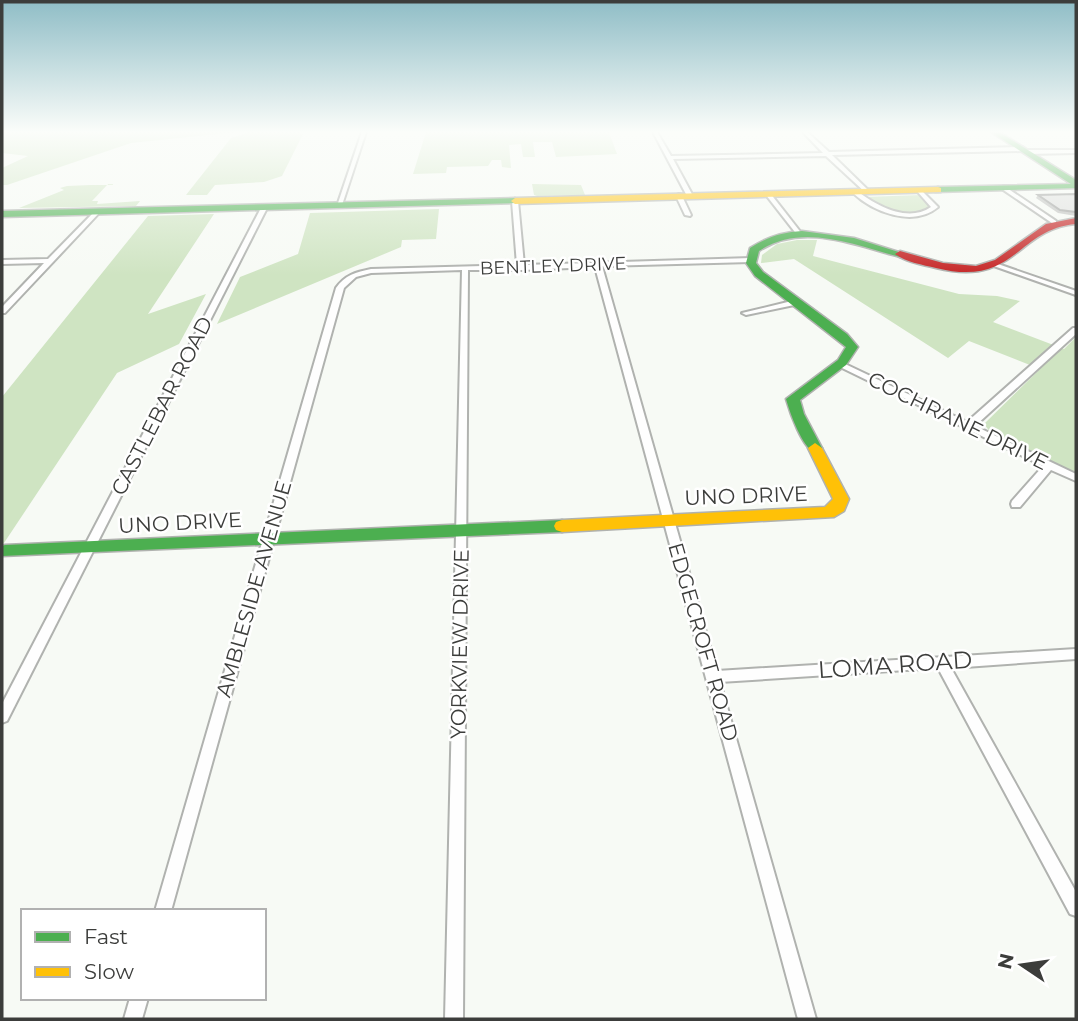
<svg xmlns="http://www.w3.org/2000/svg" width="1078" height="1021" font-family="Montserrat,sans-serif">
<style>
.green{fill:#cfe4c2}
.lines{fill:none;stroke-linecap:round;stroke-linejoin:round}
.street-casing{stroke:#b0b2af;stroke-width:4}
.fast-casing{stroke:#b0b2af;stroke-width:3}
.slow-casing{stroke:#b0b2af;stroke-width:3}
.jam-casing{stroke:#b0b2af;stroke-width:3}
.street{fill:#fefefe;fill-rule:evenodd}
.fast{fill:#4caf50;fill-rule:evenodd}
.slow{fill:#ffc107;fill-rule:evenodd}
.jam{fill:#c62828;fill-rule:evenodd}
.wall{fill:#c0c1bf}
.building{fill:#dfe0de;stroke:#9c9d9b;stroke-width:2}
.labels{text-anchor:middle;stroke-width:5;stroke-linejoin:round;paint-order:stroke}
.far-street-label{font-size:18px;fill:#3c3d3b;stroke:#fff}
.street-label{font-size:21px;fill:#3c3d3b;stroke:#fff}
.near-street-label{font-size:24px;fill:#3c3d3b;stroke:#fff}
</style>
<rect width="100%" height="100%" fill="#f7faf5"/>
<!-- green -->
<g class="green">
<polygon points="2,132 237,132 131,143 7,185 2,185 2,168 28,156 2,153"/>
<polygon points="250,132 297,132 303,134 282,176 264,182 215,185 207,195 186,195 231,138"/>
<polygon points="426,132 609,132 617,154 556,157 552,142 533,142 535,157 523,157 521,144 509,145 511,168 502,167 501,160 492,160 488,166 447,167 446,173 413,174"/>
<polygon points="108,184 92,201 98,201 97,204 140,201 136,206 19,208 64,190 60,188 67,186 114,184"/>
<polygon points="532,184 581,185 585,195 537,196 534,195"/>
<path d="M921,195L928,203V207C910,219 880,211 865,197Z"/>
<polygon points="439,209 436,239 402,240 401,247 217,324 240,277 298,254 310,213"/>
<polygon points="214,214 148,314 206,294 179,344 117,373 2,546 2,397 148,216"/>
<polygon points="797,240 817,240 813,256 959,294 997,296 1020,301 993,322 1064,349 1076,337 1076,473 991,433 984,424 1040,369 969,341 948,358 794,259 761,263 762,255 777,244"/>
</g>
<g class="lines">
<!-- street casing -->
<g class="street-casing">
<g id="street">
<polygon points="362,132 366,132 342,205 337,206"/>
<polygon points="653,132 657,132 671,156 823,153 803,132 807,132 829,152 1022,147 1025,149 1022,151 832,155 868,190 868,192 866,193 826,156 673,159 693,196 690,198 687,196"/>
<polygon points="1076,150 1076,153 1027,154 1024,152 1027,150"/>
<polygon points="1004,186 1056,221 1056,223 1052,223 1002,189 1002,187"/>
<path d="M919,188L938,207C913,228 873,212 852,192L857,191C877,206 908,223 931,207L916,190Z"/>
<polygon points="766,193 770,193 802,234 802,236 798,236 766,195"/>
<polygon points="679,194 682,196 691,215 690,216 685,215 676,196"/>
<path d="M515,199L518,201L524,265L751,258L754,260L751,262L602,266L717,671L1076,649V659L951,668L1076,892V916L1070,914L938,668L720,682L816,1019H798L595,267L521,270H468L463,1019H445L462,270L371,273L356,277L344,288L171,911H155L336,288C345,275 356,272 371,269L517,265L512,201Z"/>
<polygon points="264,206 267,208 7,721 2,723 2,704 261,208"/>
<polygon points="95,211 100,212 5,313 2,313 2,307 44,263 2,264 2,260 48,259"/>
<polygon points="991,263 995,263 1076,291 1076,295 991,265"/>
<polygon points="796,300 800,302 799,304 746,315 742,313"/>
<polygon points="1073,328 1076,328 1076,334 975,426 1076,474 1076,481 1051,470 1020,507 1012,507 1011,504 1012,501 1043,466 836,365 840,363 843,363 967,422"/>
<polygon points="130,998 148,998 142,1019 124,1019"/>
</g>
</g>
<!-- fast casing -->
<g class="fast-casing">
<g id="fast">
<polygon points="991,132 999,132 1076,180 1076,188 935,192 935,188 938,187 1071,184"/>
<polygon points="515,198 519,201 518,203 2,217 2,211"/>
<path d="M802,231L854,238L905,254L900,257C854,245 802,222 759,251L756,263L763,272L847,334L858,347L846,365L800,400L804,414L822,448L815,453C802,447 790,413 786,399L838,360L846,347L755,276L746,263L750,248C767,237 783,232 802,231Z"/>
<polygon points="562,520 568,522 570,526 568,530 562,532 2,556 2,546 5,545"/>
</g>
</g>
<!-- slow casing -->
<g class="slow-casing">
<g id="slow">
<polygon points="938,187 941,188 941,192 515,204 511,201 515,198"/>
<polygon points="815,443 822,448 849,499 844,511 834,517 562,532 556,530 554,526 556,522 562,520 825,507 833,499 808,448"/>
</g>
</g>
<!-- jam casing -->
<g class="jam-casing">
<path id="jam" d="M1076,218V224C1016,229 1016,288 936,268C923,265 906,262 895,254L900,251L943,263L976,266L995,260L1046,224Z"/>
</g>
<!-- street -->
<use href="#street" class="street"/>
<!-- fast -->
<use href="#fast" class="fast"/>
<!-- slow -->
<use href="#slow" class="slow"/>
<!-- jam -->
<use href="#jam" class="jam"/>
</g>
<!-- wall -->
<polygon class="wall" points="1076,194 1076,216 1058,213 1036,198 1038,195"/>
<!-- building -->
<polygon class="building" points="1076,194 1076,212 1060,210 1038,195"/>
<!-- sky -->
<linearGradient id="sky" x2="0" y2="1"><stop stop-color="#8fbdc6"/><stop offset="0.48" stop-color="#fbfdfa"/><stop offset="1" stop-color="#fbfdfa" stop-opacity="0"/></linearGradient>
<rect width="1078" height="275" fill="url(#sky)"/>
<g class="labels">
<!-- far-street labels -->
<g class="far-street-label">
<text transform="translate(553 266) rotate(-2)" y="6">BENTLEY DRIVE</text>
</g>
<!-- street labels -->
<g class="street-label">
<text transform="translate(162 406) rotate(-63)" y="7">CASTLEBAR ROAD</text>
<text transform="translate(958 421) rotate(26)" y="7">COCHRANE DRIVE</text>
<text transform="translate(746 496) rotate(-2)" y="7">UNO DRIVE</text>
<text transform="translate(180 523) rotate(-3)" y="7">UNO DRIVE</text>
<text transform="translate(254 589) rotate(-74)" y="7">AMBLESIDE AVENUE</text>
<text transform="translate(703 642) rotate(74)" y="7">EDGECROFT ROAD</text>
<text transform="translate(460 644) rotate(-89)" y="7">YORKVIEW DRIVE</text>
</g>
<!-- near-street labels -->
<g class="near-street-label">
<text transform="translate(895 665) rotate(-4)" y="8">LOMA ROAD</text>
</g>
</g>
<!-- border -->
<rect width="1078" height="1021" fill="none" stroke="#3c3d3b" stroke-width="7"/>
<!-- legend -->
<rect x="21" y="909" width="245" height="91" fill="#ffffff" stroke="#b1b1b1" stroke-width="2"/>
<rect x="35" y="932" width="35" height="10" fill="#4caf50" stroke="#b1b1b1" stroke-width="2"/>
<text x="84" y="944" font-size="21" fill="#3c3d3b">Fast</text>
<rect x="35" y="967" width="35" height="10" fill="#ffc107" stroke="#b1b1b1" stroke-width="2"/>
<text x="84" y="979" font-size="21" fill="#3c3d3b">Slow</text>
<!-- north arrow -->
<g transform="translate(1022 965) rotate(283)" stroke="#ffffff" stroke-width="5" paint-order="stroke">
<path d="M0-5L12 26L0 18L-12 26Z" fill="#3c3d3b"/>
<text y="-10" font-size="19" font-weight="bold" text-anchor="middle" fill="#3c3d3b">N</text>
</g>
</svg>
